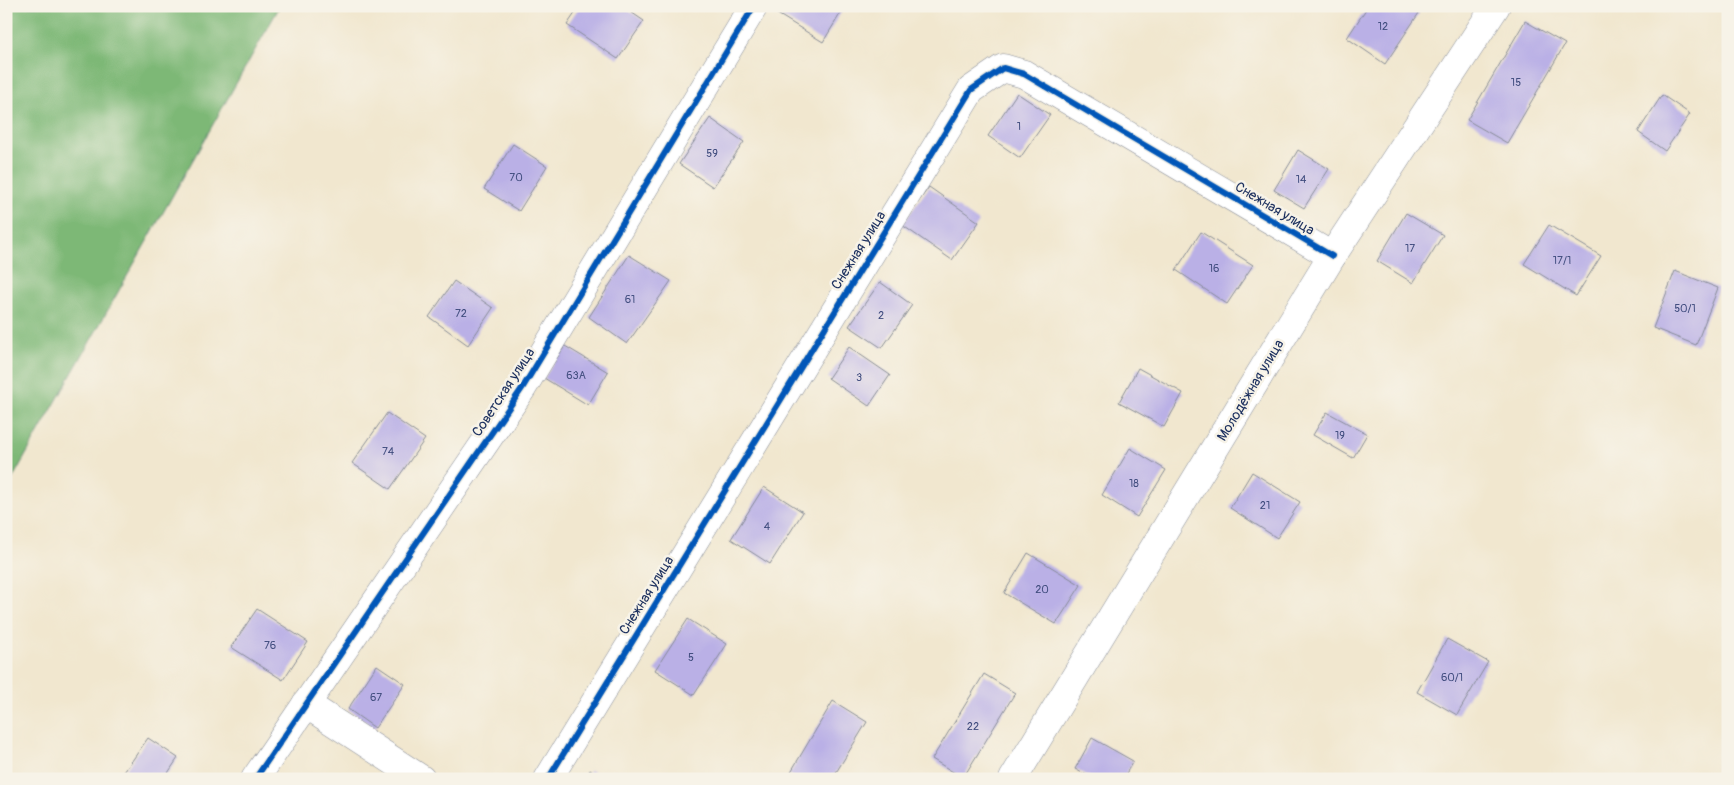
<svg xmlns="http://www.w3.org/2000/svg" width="1734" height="785" font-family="Pangolin,sans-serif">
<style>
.forest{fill:#7db876;stroke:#4c746a}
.building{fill:#bab0e6}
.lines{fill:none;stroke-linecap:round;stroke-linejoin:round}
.minor-casing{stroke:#868b96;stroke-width:29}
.minor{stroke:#fff;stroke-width:28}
.cycleway-casing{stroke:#f7f3e8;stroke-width:9}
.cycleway{stroke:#0057b8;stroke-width:6}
.labels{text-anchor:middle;stroke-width:5;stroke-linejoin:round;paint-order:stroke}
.number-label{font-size:11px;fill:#434f80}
.street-label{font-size:14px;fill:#1b2f5e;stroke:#f7f3e8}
</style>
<rect width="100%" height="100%" fill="#f7f3e8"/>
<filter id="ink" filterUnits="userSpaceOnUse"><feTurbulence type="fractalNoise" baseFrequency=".02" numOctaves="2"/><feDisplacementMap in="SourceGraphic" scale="10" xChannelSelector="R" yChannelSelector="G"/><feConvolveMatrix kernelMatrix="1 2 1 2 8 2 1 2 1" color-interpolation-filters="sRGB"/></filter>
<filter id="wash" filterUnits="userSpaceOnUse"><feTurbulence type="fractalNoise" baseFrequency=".0096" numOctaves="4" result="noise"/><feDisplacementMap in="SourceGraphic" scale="20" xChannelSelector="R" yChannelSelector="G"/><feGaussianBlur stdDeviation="1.12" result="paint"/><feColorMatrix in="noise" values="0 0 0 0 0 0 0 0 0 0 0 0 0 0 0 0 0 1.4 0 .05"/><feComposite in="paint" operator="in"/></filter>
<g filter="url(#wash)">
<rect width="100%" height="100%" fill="#f1e7cf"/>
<!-- forest -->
<polygon class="forest" points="6,6 280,6 6,490"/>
<g id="blocks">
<!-- building -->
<g class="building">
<polygon points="580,6 622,6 644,21 618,59 567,25"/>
<polygon points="773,6 845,6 823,42 771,10"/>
<polygon points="1368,6 1409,6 1419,13 1385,64 1347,38"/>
<polygon points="1525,21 1565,44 1507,143 1467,120"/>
<polygon points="1017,93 1050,115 1020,158 988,136"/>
<polygon points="1662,95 1690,114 1665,151 1638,132"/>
<polygon points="710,118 744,142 713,187 679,164"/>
<polygon points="513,144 547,166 519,211 484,189"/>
<polygon points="1298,150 1329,169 1304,208 1274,190"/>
<polygon points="929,187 979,222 952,260 902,225"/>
<polygon points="1406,213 1443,235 1413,283 1377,261"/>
<polygon points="1549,225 1601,256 1576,296 1524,264"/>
<polygon points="1201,232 1253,265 1227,304 1176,270"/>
<polygon points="629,255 671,281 627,344 589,317"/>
<polygon points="1675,271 1718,288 1696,345 1653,328"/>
<polygon points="454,281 493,308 468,345 429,317"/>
<polygon points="880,282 912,305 882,348 849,326"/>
<polygon points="565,346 608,372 588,405 544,378"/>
<polygon points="849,347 890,375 869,406 828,378"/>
<polygon points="1138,368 1183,393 1164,427 1119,402"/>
<polygon points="1327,412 1367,434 1353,458 1313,435"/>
<polygon points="387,413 425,439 390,489 352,463"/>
<polygon points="1130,448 1166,470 1137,517 1102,495"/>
<polygon points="1252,472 1300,502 1277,538 1230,508"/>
<polygon points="764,487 803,512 770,564 731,539"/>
<polygon points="1028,553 1081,585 1056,624 1004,593"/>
<polygon points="257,609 308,642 283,680 231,647"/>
<polygon points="688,619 727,644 694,695 655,670"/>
<polygon points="1447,639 1488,662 1457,715 1417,692"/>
<polygon points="377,665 405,684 375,728 348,709"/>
<polygon points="984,674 1015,693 963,778 932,759"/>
<polygon points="833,701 867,722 832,779 795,779 789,775"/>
<polygon points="148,738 178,758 164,779 122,779 120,778"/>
<polygon points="1092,738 1133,761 1123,779 1093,779 1075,769"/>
<polygon points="590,770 604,779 585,779"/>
</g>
</g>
</g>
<g filter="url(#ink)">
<use href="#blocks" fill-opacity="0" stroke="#868b96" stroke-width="1"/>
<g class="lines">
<!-- minor casing -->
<g class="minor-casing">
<g id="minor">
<polyline points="306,704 421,779"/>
<polyline points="255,779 523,387 754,6"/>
<polyline points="548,779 971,90 1003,68 1024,74 1332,256"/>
<polyline points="1013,779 1332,256 1496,6"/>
</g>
</g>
<!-- minor -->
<use href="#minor" class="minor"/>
<!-- cycleway casing -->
<g class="cycleway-casing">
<g id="cycleway">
<polyline points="255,779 523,387 754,6"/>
<polyline points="548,779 971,90 1003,68 1024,74 1332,256"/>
</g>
</g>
<!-- cycleway -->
<use href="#cycleway" class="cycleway"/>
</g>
</g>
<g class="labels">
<!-- number labels -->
<g class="number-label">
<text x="1383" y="30">12</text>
<text x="1516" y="86">15</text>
<text x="1019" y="130">1</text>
<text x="712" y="157">59</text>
<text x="516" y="181">70</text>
<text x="1301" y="183">14</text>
<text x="1410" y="252">17</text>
<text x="1562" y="264">17/1</text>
<text x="1214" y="272">16</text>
<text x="630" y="303">61</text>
<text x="1685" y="312">50/1</text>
<text x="461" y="317">72</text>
<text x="881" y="319">2</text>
<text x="576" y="379">63А</text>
<text x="859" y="381">3</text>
<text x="1340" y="439">19</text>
<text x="388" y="455">74</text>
<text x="1134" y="487">18</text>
<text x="1265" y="509">21</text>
<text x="767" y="530">4</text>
<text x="1042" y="593">20</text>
<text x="270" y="649">76</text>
<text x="691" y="661">5</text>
<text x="1452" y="681">60/1</text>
<text x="376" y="701">67</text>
<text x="973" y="730">22</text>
</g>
<!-- street labels -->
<g class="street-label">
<text transform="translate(1275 208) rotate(31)" y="5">Снежная улица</text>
<text transform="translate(858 250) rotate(-58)" y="5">Снежная улица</text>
<text transform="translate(1250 390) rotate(-59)" y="5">Молодёжная улица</text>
<text transform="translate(503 392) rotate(-57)" y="5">Советская улица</text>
<text transform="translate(646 595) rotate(-58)" y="5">Снежная улица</text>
</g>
</g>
<!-- margin -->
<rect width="1734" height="785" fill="none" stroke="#f7f3e8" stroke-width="25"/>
</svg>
